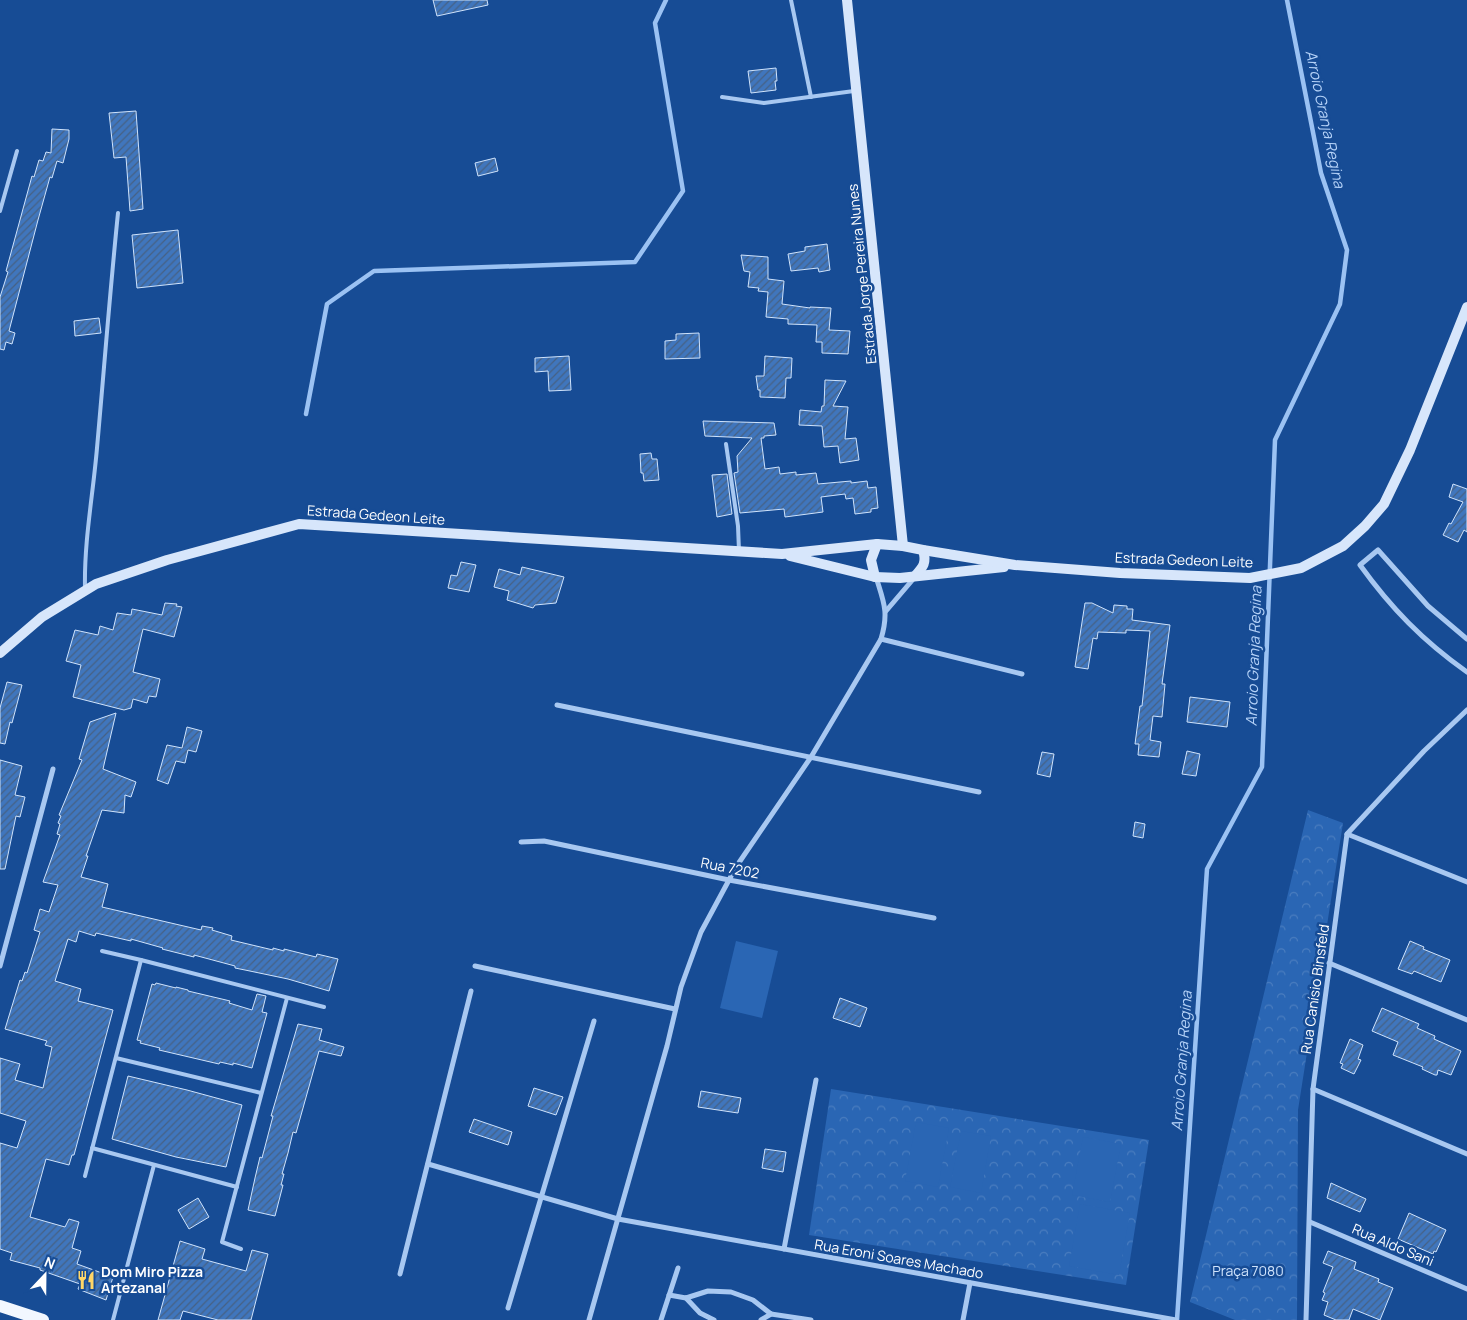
<svg xmlns="http://www.w3.org/2000/svg" width="1467" height="1320" font-family="Manrope,sans-serif">
<style>
.forest{fill:url(#forest-crowns)}
.pitch{fill:#2a66b4}
.lines{fill:none;stroke-linecap:round;stroke-linejoin:round}
.stream{stroke:#9bc2f3;stroke-width:4.5}
.building{fill:url(#building-hatch);stroke:#cfe3fc}
.lane{stroke:#a8c8f1;stroke-width:4}
.street{stroke:#a8c8f1;stroke-width:5}
.secondary{stroke:#d7e6fb;stroke-width:10}
.primary{stroke:#f2f7ff;stroke-width:12}
.labels{text-anchor:middle;stroke-width:5;stroke-linejoin:round;paint-order:stroke}
.street-label{font-size:14px;fill:#fff;stroke:#174c95}
.park-label{font-size:14px;fill:#cfe3fc;stroke:#174c95}
.poi-label{font-size:14px;font-weight:bold;fill:#fff;stroke:#174c95;text-anchor:start}
.water-label{font-size:15px;font-style:italic;fill:#b5d2f8;stroke:#174c95}
</style>
<defs>
<pattern id="forest-crowns" width="20" height="18" patternUnits="userSpaceOnUse" patternTransform="scale(1.25)"><rect width="20" height="18" fill="#2a66b4"/><path d="M2 6a3 3 0 1 1 6 0M12 15a3 3 0 1 1 6 0" fill="none" stroke="#4a7dbf"/></pattern>
<pattern id="building-hatch" width="6" height="6" patternUnits="userSpaceOnUse" patternTransform="scale(1.25)"><rect width="6" height="6" fill="#4076bd"/><path d="M-1 1l2-2M0 6l6-6M5 7l2-2" fill="none" stroke="#466184"/></pattern>
</defs>
<rect width="100%" height="100%" fill="#174c95"/>
<!-- forest -->
<g class="forest">
<polygon points="1308,810 1343,823 1298,1110 1297,1320 1235,1320 1190,1302"/>
<polygon points="831,1089 1149,1140 1126,1285 809,1235"/>
</g>
<!-- pitch -->
<g class="pitch">
<polygon points="736,941 778,951 762,1018 720,1008"/>
<polygon points="916,1122 949,1128 938,1187 905,1181"/>
<polygon points="961,1131 991,1136 981,1193 950,1187"/>
<polygon points="1083,1137 1121,1144 1110,1202 1072,1195"/>
<polygon points="1080,1204 1130,1213 1119,1275 1069,1266"/>
</g>
<g class="lines">
<!-- stream -->
<g class="stream">
<polyline points="306,414 327,304 374,271 635,262 683,191 655,23 666,0"/>
<polyline points="1177,1320 1207,869 1262,767 1275,440 1340,304 1347,250 1321,173 1287,0"/>
</g>
</g>
<!-- building -->
<g class="building">
<polygon points="433,0 487,0 488,5 437,16"/>
<polygon points="776,68 777,81 775,81 776,90 751,93 748,71"/>
<polygon points="136,111 143,209 130,211 126,157 114,158 109,113"/>
<polygon points="52,129 69,130 69,139 63,163 57,161 52,178 50,177 38,220 9,331 15,333 12,344 6,342 4,350 0,349 0,297 8,272 6,271 32,176 34,177 39,160 43,161 46,152 51,153"/>
<polygon points="495,158 498,171 478,176 475,163"/>
<polygon points="178,230 183,283 137,288 132,235"/>
<polygon points="827,244 830,270 819,272 818,268 791,271 788,254 805,251 805,247"/>
<polygon points="741,255 768,257 768,279 784,281 782,304 810,308 810,307 831,308 829,330 850,331 848,354 822,353 822,342 816,342 817,325 788,324 788,319 766,317 768,292 758,291 759,288 748,287 750,272 744,271"/>
<polygon points="99,318 101,333 75,336 74,321"/>
<polygon points="699,333 700,358 665,359 665,341 676,340 676,334"/>
<polygon points="569,356 571,390 549,391 548,371 535,372 535,358"/>
<polygon points="765,356 792,358 791,378 786,378 785,398 760,397 760,390 758,390 756,376 764,376"/>
<polygon points="825,380 846,381 833,406 848,407 845,439 856,438 859,460 840,463 838,446 824,447 822,426 799,425 800,410 821,412 822,406 824,406"/>
<polygon points="703,421 774,423 776,435 764,436 764,438 761,438 765,469 779,467 780,474 796,472 796,475 816,473 818,484 851,481 851,483 867,481 868,488 876,487 878,508 871,509 871,512 855,514 853,498 846,499 845,494 821,497 823,512 785,517 784,509 740,513 734,473 738,472 737,456 752,438 705,436"/>
<polygon points="651,453 652,459 657,459 659,480 644,481 643,473 641,473 640,454"/>
<polygon points="727,474 732,514 717,517 712,475"/>
<polygon points="1453,484 1467,489 1467,532 1464,530 1458,542 1443,535 1449,523 1451,524 1463,502 1449,497"/>
<polygon points="461,562 476,565 469,592 448,588 451,575 457,576"/>
<polygon points="522,567 564,577 556,603 535,605 533,608 507,600 509,591 494,587 499,569 520,575"/>
<polygon points="165,603 177,604 176,606 182,607 174,637 143,629 133,672 160,679 156,697 149,696 147,703 133,699 131,708 124,710 73,697 81,665 66,661 75,630 98,635 100,626 113,630 117,613 131,615 132,609 162,615"/>
<polygon points="1085,603 1092,603 1113,613 1114,605 1127,606 1127,609 1133,609 1132,620 1170,625 1162,684 1165,684 1162,717 1153,716 1150,740 1161,742 1159,757 1138,755 1139,744 1135,744 1140,706 1142,706 1150,631 1126,630 1126,633 1098,632 1097,639 1093,638 1088,669 1075,667"/>
<polygon points="7,682 22,685 12,723 10,722 5,744 0,743 0,708"/>
<polygon points="1190,697 1230,702 1227,727 1187,722"/>
<polygon points="116,713 103,769 136,782 131,797 125,795 124,813 102,810 86,856 88,856 81,877 108,884 102,907 201,930 202,926 213,928 212,930 232,936 231,940 273,950 273,948 284,951 284,949 316,957 317,954 338,959 329,991 288,979 245,970 235,968 235,966 194,955 194,957 162,949 163,948 131,939 131,941 96,933 95,936 79,931 76,942 68,939 55,981 81,989 78,1001 113,1010 74,1155 72,1155 69,1165 46,1159 30,1217 65,1227 69,1219 79,1222 72,1248 81,1251 77,1264 113,1277 106,1300 78,1289 80,1284 40,1270 40,1268 10,1260 12,1253 0,1249 0,1143 17,1148 26,1121 0,1113 0,1058 20,1064 15,1080 43,1088 52,1047 45,1045 47,1041 5,1029 20,980 22,981 25,972 27,973 40,932 34,930 40,909 49,912 58,885 43,882 60,835 57,834 60,824 58,823 61,816 59,815 82,760 79,759 90,722"/>
<polygon points="187,727 202,731 196,752 188,750 185,763 176,761 168,784 157,780 167,745 182,748"/>
<polygon points="1187,751 1200,754 1196,776 1182,774"/>
<polygon points="1042,752 1054,754 1050,777 1037,774"/>
<polygon points="0,760 22,766 15,795 25,797 20,817 16,816 5,869 0,869"/>
<polygon points="1135,822 1145,824 1143,838 1133,836"/>
<polygon points="1410,941 1424,947 1423,949 1450,960 1441,982 1414,971 1412,974 1398,969"/>
<polygon points="156,983 176,988 176,987 188,990 188,991 226,1000 230,1001 229,1003 252,1010 257,994 266,996 262,1012 267,1013 252,1068 233,1063 233,1065 220,1062 219,1064 159,1050 160,1048 140,1043 141,1041 137,1040 152,984 155,985"/>
<polygon points="840,998 867,1008 860,1027 833,1018"/>
<polygon points="1382,1008 1419,1024 1417,1028 1435,1036 1434,1039 1461,1051 1451,1075 1438,1070 1437,1075 1435,1075 1422,1069 1423,1067 1393,1055 1398,1042 1372,1031"/>
<polygon points="298,1024 322,1029 319,1040 344,1047 341,1056 319,1051 296,1133 293,1132 288,1153 282,1174 284,1174 281,1185 283,1185 275,1216 248,1210 255,1178 260,1157 262,1158 273,1116 271,1116 274,1106"/>
<polygon points="1350,1039 1363,1045 1358,1059 1361,1060 1354,1074 1341,1068 1343,1064 1340,1063"/>
<polygon points="128,1076 187,1090 242,1105 226,1167 176,1157 112,1139"/>
<polygon points="534,1088 563,1097 556,1115 528,1106"/>
<polygon points="701,1091 741,1098 738,1113 698,1107"/>
<polygon points="474,1119 512,1132 508,1145 469,1132"/>
<polygon points="765,1149 786,1152 783,1172 762,1168"/>
<polygon points="1331,1183 1366,1199 1360,1212 1327,1198"/>
<polygon points="198,1198 209,1217 189,1229 178,1210"/>
<polygon points="1409,1213 1446,1230 1436,1252 1434,1251 1433,1254 1398,1239"/>
<polygon points="180,1241 205,1249 202,1259 246,1271 252,1250 268,1254 251,1320 218,1320 183,1311 180,1320 158,1320"/>
<polygon points="1328,1251 1356,1262 1354,1269 1379,1279 1378,1282 1393,1288 1380,1320 1353,1309 1349,1320 1336,1320 1324,1315 1328,1302 1322,1300 1325,1293 1323,1292 1333,1267 1323,1263"/>
</g>
<g class="lines">
<!-- lane -->
<g class="lane">
<polyline points="791,0 811,97"/>
<polyline points="722,97 764,103 854,91"/>
<polyline points="0,211 17,151"/>
<polyline points="726,444 738,526 739,551"/>
<path d="M85,588C84,541 93,495 97,448C104,370 110,291 118,213"/>
<polyline points="102,951 141,960 324,1007"/>
<polyline points="116,1058 261,1093"/>
<polyline points="92,1148 237,1187"/>
<polyline points="85,1176 141,960"/>
<polyline points="241,1249 222,1242 287,998"/>
<polyline points="113,1320 154,1165"/>
</g>
<!-- street -->
<g class="street">
<polyline points="886,611 915,577"/>
<polyline points="881,639 1022,674"/>
<path d="M1467,639L1428,606L1378,550L1360,565C1391,608 1423,641 1467,672"/>
<polyline points="557,705 979,792"/>
<polyline points="1347,834 1467,882"/>
<polyline points="521,842 544,841 729,880 934,918"/>
<polyline points="1329,963 1467,1020"/>
<polyline points="0,966 53,769"/>
<polyline points="475,966 675,1009"/>
<polyline points="1313,1089 1467,1154"/>
<polyline points="428,1164 618,1219 1176,1320"/>
<polyline points="1310,1222 1467,1289"/>
<polyline points="784,1249 816,1080"/>
<polyline points="400,1274 471,991"/>
<polyline points="669,1295 686,1298 708,1291 731,1292 753,1300 771,1314 811,1320"/>
<polyline points="686,1298 700,1313 714,1320"/>
<polyline points="508,1308 594,1021"/>
<path d="M589,1320L667,1046L681,987L701,932L736,867L811,757L881,639C889,612 884,603 876,577"/>
<polyline points="661,1320 678,1268"/>
<polyline points="761,1320 771,1314"/>
<polyline points="963,1320 970,1283"/>
<polyline points="1306,1320 1313,1089 1347,834 1424,751 1467,710"/>
</g>
<!-- secondary -->
<g class="secondary">
<polyline points="847,0 903,546"/>
<polyline points="790,556 875,577 900,578 1004,567"/>
<path d="M915,576C923,567 927,563 923,550"/>
<polyline points="875,577 871,560 877,544"/>
<polyline points="0,653 42,617 96,584 167,560 299,524 782,554 877,544 903,546 923,550 1015,565 1120,573 1250,578 1301,568 1343,546 1365,526 1384,504 1410,450 1467,307"/>
</g>
<!-- primary -->
<polyline class="primary" points="0,1306 43,1320"/>
</g>
<!-- icons -->
<defs>
<g id="restaurant-bare" transform="scale(1.5)"><path d="M-5-6h1v4h1v-4h1v4h1v-4h1v5L-1.5 .5V6h-2V.5L-5-1ZM5-6V6H3V1.5H1.5Q1.5-4 5-6Z" fill="#ffd668" stroke="#174c95" stroke-width="2.5" paint-order="stroke"/></g>
</defs>
<g fill-rule="evenodd">
<use href="#restaurant-bare" x="86" y="1280"/>
</g>
<g class="labels">
<!-- street labels -->
<g class="street-label">
<text transform="translate(862 274) rotate(-96)" y="5">Estrada Jorge Pereira Nunes</text>
<text transform="translate(376 515) rotate(4)" y="5">Estrada Gedeon Leite</text>
<text transform="translate(1184 560) rotate(2)" y="5">Estrada Gedeon Leite</text>
<text transform="translate(730 868) rotate(11)" y="5">Rua 7202</text>
<text transform="translate(1315 989) rotate(-82)" y="5">Rua Canísio Binsfeld</text>
<text transform="translate(1393 1245) rotate(23)" y="5">Rua Aldo Sani</text>
<text transform="translate(899 1259) rotate(10)" y="5">Rua Eroni Soares Machado</text>
</g>
<!-- park labels -->
<g class="park-label">
<text x="1248" y="1276">Praça 7080</text>
</g>
<!-- poi labels -->
<g class="poi-label">
<text x="101" y="1277">Dom Miro Pizza<tspan x="101" dy="16">Artezanal</tspan></text>
</g>
<!-- water labels -->
<g class="water-label">
<text transform="translate(1325 119) rotate(78)" y="5">Arroio Granja Regina</text>
<text transform="translate(1254 656) rotate(-88)" y="5">Arroio Granja Regina</text>
<text transform="translate(1182 1061) rotate(-86)" y="5">Arroio Granja Regina</text>
</g>
</g>
<!-- north arrow -->
<g transform="translate(45 1275) rotate(22)" stroke="#174c95" stroke-width="4" paint-order="stroke">
<path d="M0-4L9 19L0 12L-9 19Z" fill="#ffffff"/>
<text y="-8" font-size="14" font-weight="bold" text-anchor="middle" fill="#ffffff">N</text>
</g>
</svg>
